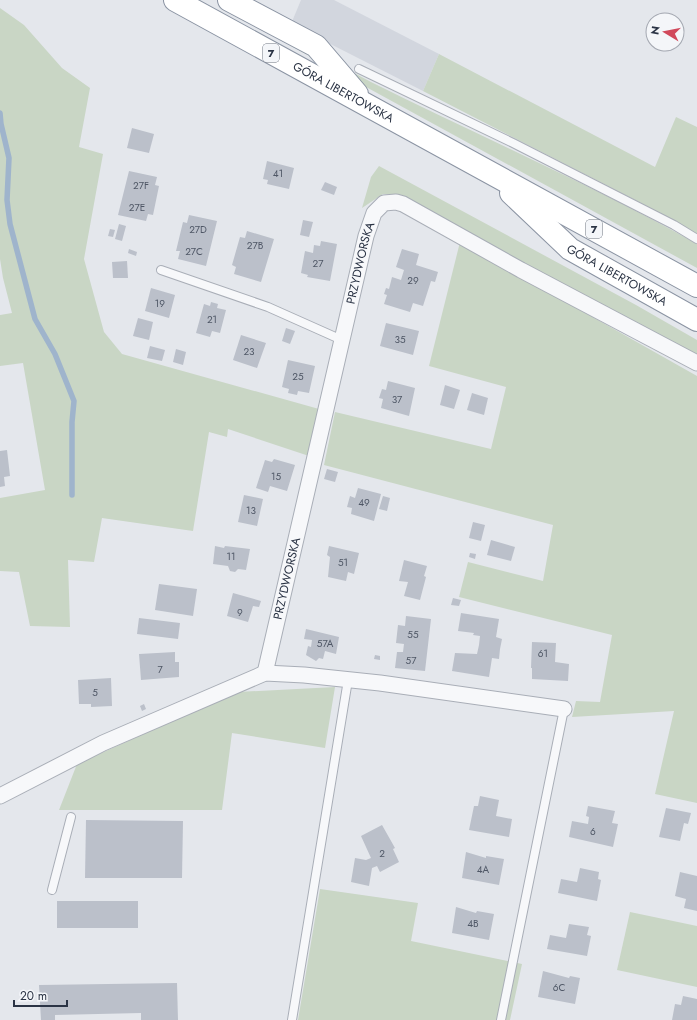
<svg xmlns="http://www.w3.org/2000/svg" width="697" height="1020" font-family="Jost,sans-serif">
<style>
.built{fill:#d2d6de}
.green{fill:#c9d6c5}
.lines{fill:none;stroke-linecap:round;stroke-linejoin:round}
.stream{stroke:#9fb4cc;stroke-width:5.5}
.building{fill:#bbc0ca}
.lane-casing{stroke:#a9aeb7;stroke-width:10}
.street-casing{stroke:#a9aeb7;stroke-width:17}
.highway-casing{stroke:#8b94a3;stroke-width:24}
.lane{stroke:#f7f8fa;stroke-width:8}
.street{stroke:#f7f8fa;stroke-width:15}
.highway{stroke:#fff;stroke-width:22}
.labels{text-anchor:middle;stroke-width:3.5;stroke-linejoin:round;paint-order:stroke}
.number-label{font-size:10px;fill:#4f5766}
.shield{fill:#f4f6f9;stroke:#676e7b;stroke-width:1}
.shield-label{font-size:11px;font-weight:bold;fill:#2b3445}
.street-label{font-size:12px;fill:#2b3445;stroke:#f4f6f9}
</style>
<rect width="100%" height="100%" fill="#e4e7ec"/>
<!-- built -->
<polygon class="built" points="301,0 334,0 439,54 423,91 291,24"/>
<!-- green -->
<g class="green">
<polygon points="0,8 24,25 62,68 90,88 79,147 103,154 84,259 104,332 122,354 319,409 309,456 228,429 227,437 209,432 193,531 102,518 94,562 68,560 70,627 30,626 19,572 0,571 0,498 45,490 23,363 0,366 0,315 12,313 3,278 0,259"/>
<path d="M286,34C314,50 342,67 371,82C479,136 591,184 697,244V268L282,41Z"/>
<polygon points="439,54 655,167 676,117 697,127 697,235 639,202 423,91"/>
<polygon points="379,166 636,305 697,340 697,355 522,265 402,195 383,194 362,208 371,177"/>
<polygon points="460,242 697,376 697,803 655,794 674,711 572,717 576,701 600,702 612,635 459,597 468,562 543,581 553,525 324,465 335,412 491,449 506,387 429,366"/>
<polygon points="335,687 325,748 232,733 222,810 59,810 77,764 237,692"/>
<polygon points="320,889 418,903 411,941 522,964 510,1020 298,1020"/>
<polygon points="630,912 697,926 697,987 617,970"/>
</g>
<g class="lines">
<!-- stream -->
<polyline class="stream" points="0,113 1,124 9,158 7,200 10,224 35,319 55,354 74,401 72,422 72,495"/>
</g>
<!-- building -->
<g class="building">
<polygon points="132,128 154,134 149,153 127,148"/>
<polygon points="267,161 294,168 289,189 267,184 268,180 263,179"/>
<polygon points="129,171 157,177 155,185 159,186 153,215 148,214 146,221 118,215"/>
<polygon points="325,182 337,187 334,195 321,190"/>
<polygon points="189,215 217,221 206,266 178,259 180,251 176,251 183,222 187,223"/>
<polygon points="303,220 313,222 309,237 300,235"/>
<polygon points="119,224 126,226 122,241 115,239"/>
<polygon points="110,229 115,230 113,237 108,236"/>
<polygon points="247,231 274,239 261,282 234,274 236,267 232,265 240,237 245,238"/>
<polygon points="321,241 337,244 330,281 307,277 308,275 301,273 305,251 313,253 314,245 320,246"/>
<polygon points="129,249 137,252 136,256 128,253"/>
<polygon points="402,249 419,254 416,265 438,272 435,282 431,281 423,306 413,303 410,312 384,304 387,295 384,294 386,288 389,289 392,277 401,280 404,270 396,267"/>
<polygon points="127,261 128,278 113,278 112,262"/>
<polygon points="151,288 175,295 169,318 145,311"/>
<polygon points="211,302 218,304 217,308 226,310 220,333 212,331 210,337 196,333 204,304 210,306"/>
<polygon points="138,318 153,322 149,340 133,336"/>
<polygon points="386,323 419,331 413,355 380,346"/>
<polygon points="286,328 295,331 290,344 282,341"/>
<polygon points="241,335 266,343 257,368 233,360"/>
<polygon points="150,346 165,350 162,361 147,358"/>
<polygon points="176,349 186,352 183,365 173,362"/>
<polygon points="288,360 315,366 309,393 298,391 297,395 288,393 289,389 282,387"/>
<polygon points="388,381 415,388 409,416 381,408 383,399 379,398 382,389 386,390"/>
<polygon points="445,385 460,390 454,409 440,405"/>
<polygon points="472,393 488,398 484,415 467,410"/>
<polygon points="7,450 10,476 4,477 5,486 0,487 0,451"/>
<polygon points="274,459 295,465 287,491 270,486 268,492 256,488 265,460 272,462"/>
<polygon points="327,469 338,472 335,482 324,479"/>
<polygon points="358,488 381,494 374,521 351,514 352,508 347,507 350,496 355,498"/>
<polygon points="244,495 263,499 257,526 238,522"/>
<polygon points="383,496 390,498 387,511 379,509"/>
<polygon points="473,522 485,525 481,541 469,538"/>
<polygon points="491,540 515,547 511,561 487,555"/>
<polygon points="215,546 224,548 225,546 250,549 246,570 238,569 235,572 230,571 228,566 213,564"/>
<polygon points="329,546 359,553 354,574 348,572 346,581 328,577 330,557 327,555"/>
<polygon points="470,553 476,554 475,559 469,557"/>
<polygon points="404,560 427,566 424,576 426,577 420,600 404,596 408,582 399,581"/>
<polygon points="159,584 197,589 193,616 155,610"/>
<polygon points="233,593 261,601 259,607 253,606 248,622 227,616"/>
<polygon points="453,598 461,600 459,606 451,605"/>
<polygon points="461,613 499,619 496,637 502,639 500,649 499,659 492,658 489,677 452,671 455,653 477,654 479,645 480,636 473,635 474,633 458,631"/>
<polygon points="406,616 431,619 425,671 395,668 397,652 403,652 404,644 396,643 398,625 405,626"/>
<polygon points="139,618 180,623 178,639 137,634"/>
<polygon points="306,629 339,637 336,654 325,651 323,659 319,658 316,661 306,655 308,646 311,647 312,640 304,639"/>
<polygon points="532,642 556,643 555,662 569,664 568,681 532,679 532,668 531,668"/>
<polygon points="175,652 175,662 179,662 179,677 141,680 139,654"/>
<polygon points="375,655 380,656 380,660 374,659"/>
<polygon points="111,678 112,706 91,707 91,704 79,704 78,680"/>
<polygon points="144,704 146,709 142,711 140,706"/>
<polygon points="480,796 499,800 496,816 512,819 509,837 469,830 474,806 478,806"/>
<polygon points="588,806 615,811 612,823 618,824 613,847 569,837 572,821 588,824 589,817 586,816"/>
<polygon points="666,808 691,813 688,824 684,823 680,841 659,837"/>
<polygon points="86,820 183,821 182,878 85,878"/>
<polygon points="382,825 395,848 393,849 399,862 380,872 377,866 372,868 369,886 351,882 355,858 366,860 371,858 361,836"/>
<polygon points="466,852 486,858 486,856 504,859 499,885 462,878"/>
<polygon points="580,868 599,872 598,879 601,880 597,901 558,893 561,879 577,882"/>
<polygon points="680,872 697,876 697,911 684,908 686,899 675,896"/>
<rect x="57" y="901" width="81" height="27"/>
<polygon points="456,907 476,913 477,911 494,914 489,940 452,933"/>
<polygon points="569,924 589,927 587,935 591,936 587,956 547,949 550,935 566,938"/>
<polygon points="543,971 569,978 570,976 580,978 575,1004 538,997"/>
<polygon points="177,983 178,1020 141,1020 141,1013 55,1015 55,1020 41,1020 39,985"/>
<polygon points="683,996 697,999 697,1020 672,1020 675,1004 681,1005"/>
</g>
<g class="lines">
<!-- lane casing -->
<g class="lane-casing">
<g id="lane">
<polyline points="359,69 513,143 674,225 697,239"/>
<polyline points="161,270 268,307 342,340"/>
<polyline points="52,890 71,817"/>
<polyline points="292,1020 348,680"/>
<polyline points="501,1020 564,709"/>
</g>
</g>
<!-- street casing -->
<g class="street-casing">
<g id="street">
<path id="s1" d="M265,673L366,236L374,213L384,203L396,202L403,204L521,270L697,363"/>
<polyline points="0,796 103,743 265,673 304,675 380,683 564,709"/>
</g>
</g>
<!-- highway casing -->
<g class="highway-casing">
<g id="highway">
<path id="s2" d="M175,0L697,286"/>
<polyline points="229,0 316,46 357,94"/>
<path id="s3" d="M511,193L570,249L697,320"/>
</g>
</g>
<!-- lane -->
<use href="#lane" class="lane"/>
<!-- street -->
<use href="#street" class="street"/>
<!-- highway -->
<use href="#highway" class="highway"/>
</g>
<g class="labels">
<!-- number labels -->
<g class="number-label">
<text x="278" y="177">41</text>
<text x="141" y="189">27F</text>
<text x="137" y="211">27E</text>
<text x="198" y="233">27D</text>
<text x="255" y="249">27B</text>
<text x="194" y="255">27C</text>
<text x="318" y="267">27</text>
<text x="413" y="284">29</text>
<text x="160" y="307">19</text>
<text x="212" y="323">21</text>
<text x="400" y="343">35</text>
<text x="249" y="355">23</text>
<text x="298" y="380">25</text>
<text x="397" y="403">37</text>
<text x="276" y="480">15</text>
<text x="364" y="506">49</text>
<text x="251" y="514">13</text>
<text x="231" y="560">11</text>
<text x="343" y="566">51</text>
<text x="240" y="616">9</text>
<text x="413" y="638">55</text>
<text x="325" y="647">57A</text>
<text x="543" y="657">61</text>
<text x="411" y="664">57</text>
<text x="160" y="673">7</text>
<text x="95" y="696">5</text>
<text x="593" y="835">6</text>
<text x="382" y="857">2</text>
<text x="483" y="873">4A</text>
<text x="473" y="927">4B</text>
<text x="559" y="991">6C</text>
</g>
<!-- shield labels -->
<g class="shield">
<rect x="263" y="44" width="16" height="18" rx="3"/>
<rect x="586" y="220" width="16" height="18" rx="3"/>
</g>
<g class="shield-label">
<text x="271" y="57">7</text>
<text x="594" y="233">7</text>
</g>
<!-- street labels -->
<g class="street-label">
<text dy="4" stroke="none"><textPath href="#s2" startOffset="192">GÓRA LIBERTOWSKA</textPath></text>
<text dy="4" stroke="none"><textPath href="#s1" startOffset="421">PRZYDWORSKA</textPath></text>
<text dy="4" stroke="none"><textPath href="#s3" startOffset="135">GÓRA LIBERTOWSKA</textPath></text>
<text dy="4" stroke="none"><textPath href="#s1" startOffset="97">PRZYDWORSKA</textPath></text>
</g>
</g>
<!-- north arrow -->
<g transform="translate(665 32) rotate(280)"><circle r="19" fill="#f4f6f9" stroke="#a4a8b1"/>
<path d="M0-3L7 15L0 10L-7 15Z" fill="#d1495b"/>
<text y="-6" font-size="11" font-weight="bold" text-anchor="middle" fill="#2b3445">N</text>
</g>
<!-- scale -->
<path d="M14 1000v6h53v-6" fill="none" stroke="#2b3445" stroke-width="2"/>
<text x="20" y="1000" font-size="12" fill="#2b3445" stroke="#f4f6f9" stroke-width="3" paint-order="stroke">20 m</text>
</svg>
